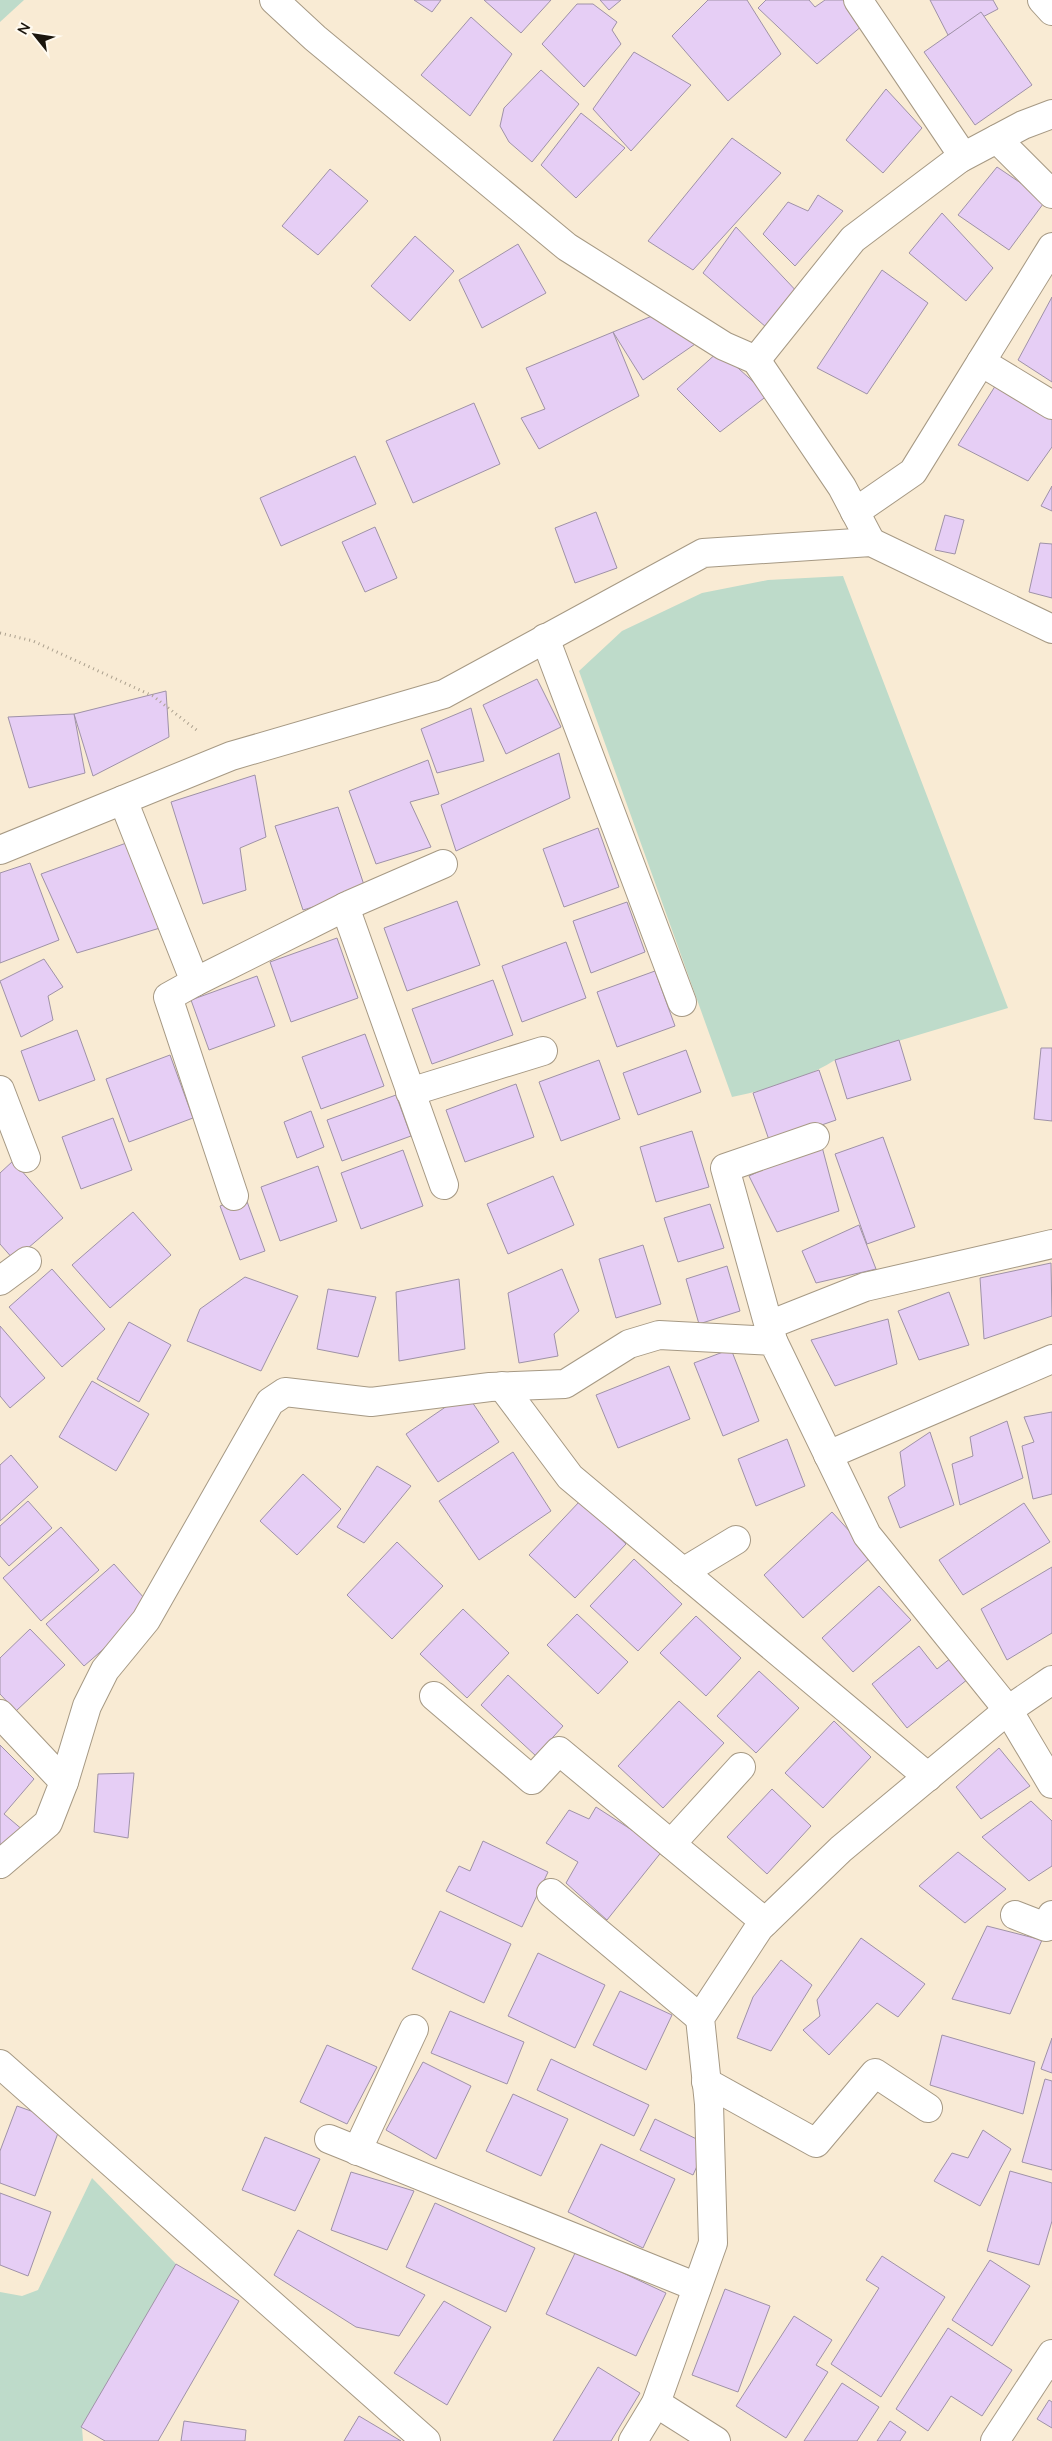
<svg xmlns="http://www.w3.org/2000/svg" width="1052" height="2441" font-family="Lato,sans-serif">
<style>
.green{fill:#bedbca}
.building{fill:#e6cef5;stroke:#9f92a7}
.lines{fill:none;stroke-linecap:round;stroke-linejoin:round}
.street-casing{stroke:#a69984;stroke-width:30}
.secondary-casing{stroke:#a69984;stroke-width:30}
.path{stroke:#aba08e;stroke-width:3;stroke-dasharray:1 4;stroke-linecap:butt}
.street{stroke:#fff;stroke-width:28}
.secondary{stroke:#fff;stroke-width:28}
</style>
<rect width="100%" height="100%" fill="#f9ebd4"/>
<!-- green -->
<g class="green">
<polygon points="0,0 24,0 0,22"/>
<path d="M843,576L1008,1008L835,1060C805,1079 767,1090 732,1097L579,671L622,631L702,593L768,580Z"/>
<polygon points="92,2178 176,2264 82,2427 83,2441 0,2441 0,2292 22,2296 38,2290"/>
</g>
<!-- building -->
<g class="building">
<polygon points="414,0 441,0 432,12"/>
<polygon points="484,0 551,0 521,33"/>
<polygon points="600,0 621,0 609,10"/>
<polygon points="708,0 747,0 781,54 728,101 672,36"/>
<polygon points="766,0 809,0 815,7 825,0 845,0 863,25 817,64 758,8"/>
<polygon points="930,0 993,0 998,9 948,35"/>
<polygon points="577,4 593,4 617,22 612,30 621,44 584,87 542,44"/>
<polygon points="981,12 1032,85 975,125 924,52"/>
<polygon points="471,17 512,54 470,116 421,75"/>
<polygon points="634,52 691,85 631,151 593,109"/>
<polygon points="541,70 579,104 532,162 509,142 500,126 504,108"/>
<polygon points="886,89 922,128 883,173 846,140"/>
<polygon points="581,113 625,148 576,198 541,165"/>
<polygon points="732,138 781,173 693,270 648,241"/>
<polygon points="997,167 1046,200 1009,250 958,215"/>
<polygon points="330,169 368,201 318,255 282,226"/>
<polygon points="818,195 843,211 795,266 763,234 788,202 808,211"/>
<polygon points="942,213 993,268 966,301 909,253"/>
<polygon points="736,227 801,296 766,327 703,273"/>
<polygon points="415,236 454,271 410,321 371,286"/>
<polygon points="518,244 546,293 482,328 459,280"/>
<polygon points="882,270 928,303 867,394 817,368"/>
<polygon points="1052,297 1052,382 1018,360"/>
<polygon points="674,307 698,342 643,380 613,332"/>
<polygon points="613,332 639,396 539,449 521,418 545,409 526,368"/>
<polygon points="719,351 768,395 720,432 677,389"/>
<polygon points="999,380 1052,415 1052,447 1028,481 958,445"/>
<polygon points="474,403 500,464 413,503 386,441"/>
<polygon points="355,456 376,504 281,546 260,498"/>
<polygon points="1052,486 1052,511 1041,506"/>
<polygon points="596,512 617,568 575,583 555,528"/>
<polygon points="945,515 964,520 955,554 935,550"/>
<polygon points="375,527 397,578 365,592 342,542"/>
<polygon points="1040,543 1052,544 1052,598 1029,592"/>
<polygon points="537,679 561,727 506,754 483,705"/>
<polygon points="166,691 169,737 93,776 74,714"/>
<polygon points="471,708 484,761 437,773 421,729"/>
<polygon points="74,714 85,773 29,788 8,717"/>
<polygon points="559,753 570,798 456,851 441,805"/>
<polygon points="428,760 439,794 410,802 431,847 376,864 349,791"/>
<polygon points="255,775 266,837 240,848 246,890 203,904 171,802"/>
<polygon points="338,807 366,891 303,910 275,826"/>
<polygon points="598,828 619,887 564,907 543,849"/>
<polygon points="129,842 160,928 77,953 41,874"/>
<polygon points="30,863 59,940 0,963 0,873"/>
<polygon points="457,901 480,965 407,991 384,928"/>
<polygon points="627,902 645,952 591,973 573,921"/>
<polygon points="337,938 358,998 291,1022 270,962"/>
<polygon points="566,942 586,998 522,1022 502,966"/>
<polygon points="44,959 63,987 48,996 53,1020 21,1037 0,981"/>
<polygon points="655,971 675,1026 617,1047 597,992"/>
<polygon points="257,976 275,1026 209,1050 191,1000"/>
<polygon points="493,980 513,1035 432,1064 412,1009"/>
<polygon points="77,1030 95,1080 39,1101 21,1051"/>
<polygon points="365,1034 384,1086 321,1109 302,1057"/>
<polygon points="899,1040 911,1080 847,1099 835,1060"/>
<polygon points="1041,1048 1052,1048 1052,1121 1034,1119"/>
<polygon points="686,1050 701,1092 638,1115 623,1073"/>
<polygon points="170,1055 193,1118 129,1142 106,1079"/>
<polygon points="599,1060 620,1119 561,1141 539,1082"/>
<polygon points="819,1070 836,1120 770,1143 753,1093"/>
<polygon points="516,1084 534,1137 465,1162 446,1110"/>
<polygon points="396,1095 411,1136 342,1161 327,1120"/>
<polygon points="311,1111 324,1147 297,1158 284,1122"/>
<polygon points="113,1118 132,1170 81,1189 62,1137"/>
<polygon points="692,1131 709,1187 656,1202 640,1147"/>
<polygon points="883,1137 915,1227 867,1244 835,1154"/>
<polygon points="821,1143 839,1211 777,1232 749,1176"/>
<polygon points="403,1150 423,1206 361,1229 341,1173"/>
<polygon points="13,1161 63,1218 14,1260 0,1244 0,1173"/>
<polygon points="318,1166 337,1221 280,1241 261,1187"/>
<polygon points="553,1176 574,1225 508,1254 487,1204"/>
<polygon points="245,1196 265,1251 240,1260 220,1206"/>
<polygon points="710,1204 724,1248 678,1262 664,1218"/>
<polygon points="133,1212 171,1255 110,1308 72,1265"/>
<polygon points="859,1225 876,1269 816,1283 802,1251"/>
<polygon points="643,1245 661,1304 616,1318 599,1259"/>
<polygon points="1051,1263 1052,1316 984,1339 980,1278"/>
<polygon points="727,1266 740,1311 699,1324 686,1279"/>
<polygon points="52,1269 105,1329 62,1367 9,1307"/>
<polygon points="562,1269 579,1311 554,1334 558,1356 519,1363 508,1293"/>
<polygon points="245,1277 298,1296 261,1371 187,1341 200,1309"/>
<polygon points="459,1279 465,1349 399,1361 396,1292"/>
<polygon points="328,1289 376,1297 358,1357 317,1349"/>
<polygon points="949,1292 969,1345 919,1360 898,1311"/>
<polygon points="888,1319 897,1364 835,1386 811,1340"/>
<polygon points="129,1322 171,1345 139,1402 97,1379"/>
<polygon points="0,1326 45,1378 10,1408 0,1396"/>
<polygon points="731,1349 759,1421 723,1436 694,1363"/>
<polygon points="669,1366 690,1419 618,1448 596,1395"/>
<polygon points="92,1381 149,1414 116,1471 59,1437"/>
<polygon points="466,1393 499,1442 438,1482 406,1434"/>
<polygon points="1052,1412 1052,1494 1033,1499 1022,1446 1034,1442 1024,1417"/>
<polygon points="1007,1421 1023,1478 960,1505 952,1464 973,1456 970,1437"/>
<polygon points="930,1432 954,1505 900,1528 888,1497 905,1486 900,1452"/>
<polygon points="787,1439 805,1486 756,1506 738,1459"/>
<polygon points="513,1452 551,1511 479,1560 439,1501"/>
<polygon points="11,1455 38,1487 0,1521 0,1465"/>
<polygon points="377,1466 411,1486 364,1543 337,1527"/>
<polygon points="303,1474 341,1509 297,1555 260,1521"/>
<polygon points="28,1501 52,1528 9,1566 0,1556 0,1526"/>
<polygon points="580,1501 626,1544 575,1598 529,1555"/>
<polygon points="1024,1503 1050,1542 963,1595 939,1560"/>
<polygon points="832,1512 872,1556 803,1618 764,1575"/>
<polygon points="61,1527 99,1570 41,1621 3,1578"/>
<polygon points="397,1542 443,1586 392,1639 347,1595"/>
<polygon points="634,1559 682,1604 638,1651 590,1606"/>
<polygon points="114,1564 152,1607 84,1666 46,1624"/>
<polygon points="1052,1567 1052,1633 1007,1660 981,1609"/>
<polygon points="879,1586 911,1620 853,1672 822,1638"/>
<polygon points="463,1609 509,1653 467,1698 420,1654"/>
<polygon points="577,1614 628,1662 598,1694 547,1645"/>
<polygon points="696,1616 741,1658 706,1696 660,1653"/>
<polygon points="30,1629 65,1665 16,1711 0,1694 0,1658"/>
<polygon points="919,1646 937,1669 956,1654 973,1675 907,1728 872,1684"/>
<polygon points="759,1671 799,1708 756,1753 717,1716"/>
<polygon points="508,1675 563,1726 536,1756 481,1705"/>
<polygon points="679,1701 724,1743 663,1808 618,1766"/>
<polygon points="834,1721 871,1757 823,1808 785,1773"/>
<polygon points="0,1745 34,1779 4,1814 24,1831 0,1852"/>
<polygon points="999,1748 1030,1786 981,1819 956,1787"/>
<polygon points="134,1773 128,1838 94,1832 98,1774"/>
<polygon points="772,1789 811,1826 767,1874 727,1837"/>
<polygon points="1031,1801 1052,1821 1052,1866 1029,1881 982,1837"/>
<polygon points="596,1807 663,1850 607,1920 566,1883 578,1862 546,1843 569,1810 589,1819"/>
<polygon points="483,1841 548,1872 522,1927 446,1891 459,1866 470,1871"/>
<polygon points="958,1852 1006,1889 965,1923 919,1886"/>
<polygon points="440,1911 511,1944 484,2003 412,1969"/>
<polygon points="987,1926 1042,1940 1010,2014 952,1999"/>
<polygon points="861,1938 925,1984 898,2017 877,2003 829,2055 803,2030 820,2016 817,2000"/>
<polygon points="538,1953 605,1985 575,2048 508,2016"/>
<polygon points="781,1960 812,1985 771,2051 737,2038 753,1997"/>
<polygon points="620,1991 672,2015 646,2070 593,2045"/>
<polygon points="450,2011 524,2042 507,2084 431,2053"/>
<polygon points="942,2035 1035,2062 1023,2114 930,2085"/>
<polygon points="1052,2038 1052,2073 1041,2069"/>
<polygon points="327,2045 377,2067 347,2124 300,2102"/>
<polygon points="551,2059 649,2105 634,2136 537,2090"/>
<polygon points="423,2062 471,2086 436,2159 386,2130"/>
<polygon points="1045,2079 1052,2081 1052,2170 1022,2162"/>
<polygon points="513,2094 568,2119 541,2176 486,2151"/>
<polygon points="17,2106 62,2122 35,2196 0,2183 0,2151"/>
<polygon points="655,2119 707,2144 693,2175 640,2150"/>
<polygon points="983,2130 1011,2149 980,2206 934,2181 952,2153 968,2158"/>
<polygon points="265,2137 320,2159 295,2211 242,2190"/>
<polygon points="601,2144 675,2179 643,2248 568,2212"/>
<polygon points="1010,2171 1052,2183 1052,2221 1039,2265 987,2251"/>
<polygon points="351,2172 414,2191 387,2250 331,2230"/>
<polygon points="0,2193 51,2212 28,2276 0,2265"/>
<polygon points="435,2203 535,2248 506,2312 406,2267"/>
<polygon points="298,2230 425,2295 399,2336 356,2327 274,2275"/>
<polygon points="576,2251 666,2293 636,2356 546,2314"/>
<polygon points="882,2256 945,2297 881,2397 831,2364 879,2288 866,2280"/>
<polygon points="990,2260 1030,2286 992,2346 952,2320"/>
<polygon points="176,2264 239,2301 158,2441 105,2441 81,2427"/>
<polygon points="725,2289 770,2306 738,2392 692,2375"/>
<polygon points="444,2301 491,2327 447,2405 394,2373"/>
<polygon points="794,2316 832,2340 816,2365 828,2372 786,2438 736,2406"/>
<polygon points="948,2328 1012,2370 982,2416 951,2396 928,2431 896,2409"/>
<polygon points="598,2367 640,2393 611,2441 553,2441"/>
<polygon points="842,2383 879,2407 857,2441 804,2441"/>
<polygon points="1049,2400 1052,2402 1052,2428 1037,2419"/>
<polygon points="359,2416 401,2441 344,2441"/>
<polygon points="184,2421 246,2430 245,2441 181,2441"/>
<polygon points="890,2421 906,2432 900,2441 877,2441"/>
</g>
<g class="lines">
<!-- street casing -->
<g class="street-casing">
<g id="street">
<polyline points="274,0 315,38 567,247 724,346 756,360 842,487 871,542"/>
<polyline points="858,0 963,156 959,159"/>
<polyline points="1042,0 1052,11"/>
<polyline points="997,139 1052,194"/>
<polyline points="756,360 853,239 959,159 1023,125 1052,114"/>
<polyline points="981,362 1052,405"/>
<polyline points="855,512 913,472 1052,247"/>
<polyline points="545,638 682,1002"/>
<polyline points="123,800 195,982 168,997 234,1196"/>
<polyline points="0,850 231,756 444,694 703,553 871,542 1052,629"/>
<polyline points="345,907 444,1185"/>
<polyline points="195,982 351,904 443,864"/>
<polyline points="0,1090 26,1158"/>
<polyline points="410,1092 543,1051"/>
<polyline points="0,1281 27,1261"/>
<polyline points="769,1325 865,1287 1052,1244"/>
<polyline points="773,1341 725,1168 815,1137"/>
<polyline points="502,1386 570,1477 928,1777"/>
<polyline points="828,1455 1052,1359"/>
<polyline points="683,1572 736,1540"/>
<polyline points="434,1696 532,1780 559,1751 765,1922"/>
<polyline points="0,1714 64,1782 48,1823 0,1864"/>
<polyline points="64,1782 87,1706 105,1670 146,1620 270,1402 285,1392 371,1402 490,1387 565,1384 629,1344 659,1335 773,1341 867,1535 1008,1710 1052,1784"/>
<polyline points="671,1844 741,1767"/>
<polyline points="551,1893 700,2018"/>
<polyline points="1015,1915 1046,1927 1052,1915"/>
<polyline points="706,2082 816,2143 875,2073 928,2108"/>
<polyline points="329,2139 697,2287"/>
<polyline points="357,2151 414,2029"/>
<polyline points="656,2403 716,2441"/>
<polyline points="633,2441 656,2403 713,2243 709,2104 700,2018 759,1928 841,1849 1008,1710 1052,1680"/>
<polyline points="995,2441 1052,2354"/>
</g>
</g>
<!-- secondary casing -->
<g class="secondary-casing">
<polyline id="secondary" points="0,2064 426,2441"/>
</g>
<!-- path -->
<polyline class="path" points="0,633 33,641 153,696 199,732"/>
<!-- street -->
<use href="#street" class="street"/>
<!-- secondary -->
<use href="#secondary" class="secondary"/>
</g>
<!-- north arrow -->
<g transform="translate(35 35) rotate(300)" stroke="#fffaf0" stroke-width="4" paint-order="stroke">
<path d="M0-4L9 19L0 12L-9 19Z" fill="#1a150d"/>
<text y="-8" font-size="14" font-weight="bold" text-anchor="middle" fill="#1a150d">N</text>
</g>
</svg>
